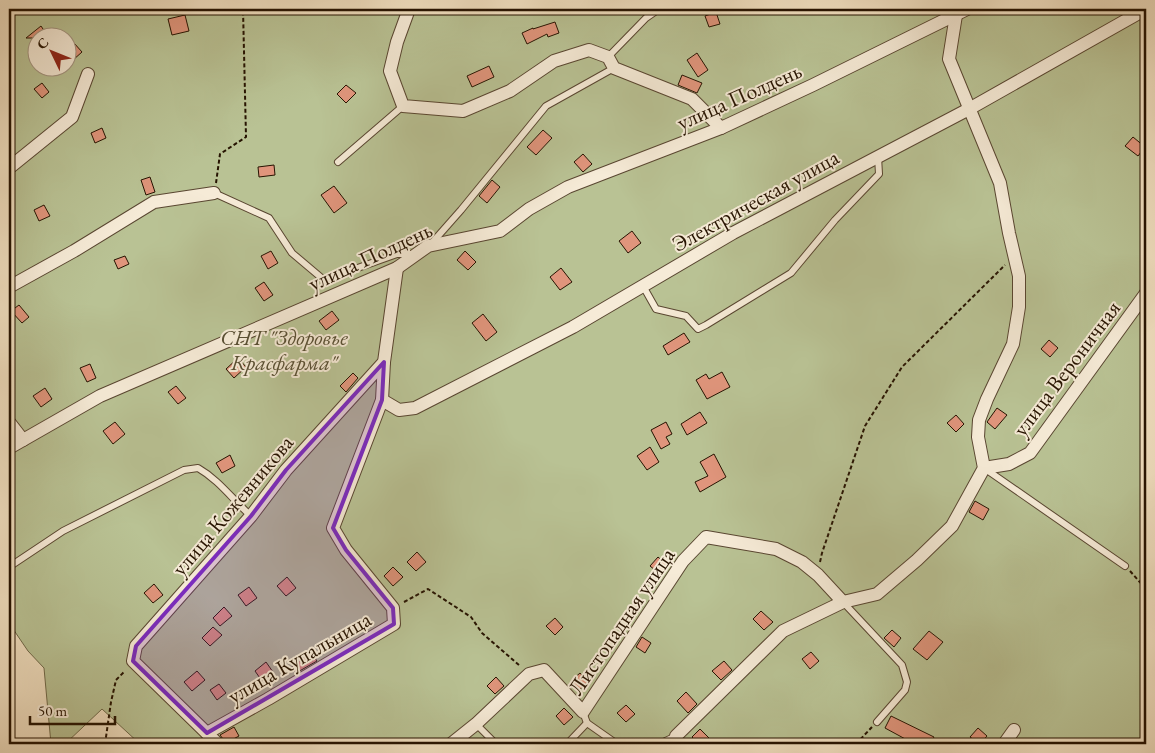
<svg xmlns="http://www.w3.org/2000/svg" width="1155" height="753" font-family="'EB Garamond',serif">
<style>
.green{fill:#b9c294;stroke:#706a4a;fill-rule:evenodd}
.building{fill:#e0957c;stroke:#261301}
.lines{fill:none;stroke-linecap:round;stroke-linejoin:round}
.service-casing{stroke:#594631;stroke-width:8}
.minor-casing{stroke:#594631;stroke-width:14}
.path{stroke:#261301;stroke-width:2;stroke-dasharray:4 2.5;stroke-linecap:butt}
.service{stroke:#f6ebd7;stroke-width:6}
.minor{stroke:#f6ebd7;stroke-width:12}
.marked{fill:#7b2cbf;fill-opacity:0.2;stroke:#7b2cbf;stroke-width:4;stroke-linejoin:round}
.labels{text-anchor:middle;stroke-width:4;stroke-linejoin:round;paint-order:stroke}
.street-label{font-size:22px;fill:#261301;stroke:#f6ebd7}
.park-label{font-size:22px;font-style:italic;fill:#595034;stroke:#f6ebd7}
</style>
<rect width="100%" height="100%" fill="#f1e0c1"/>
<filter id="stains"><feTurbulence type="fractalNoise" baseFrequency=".004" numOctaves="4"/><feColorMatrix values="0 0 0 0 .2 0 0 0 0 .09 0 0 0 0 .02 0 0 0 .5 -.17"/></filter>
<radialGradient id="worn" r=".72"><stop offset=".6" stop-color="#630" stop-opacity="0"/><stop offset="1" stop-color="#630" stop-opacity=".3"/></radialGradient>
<!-- green -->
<path class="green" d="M9,9H1146V744H140L102,709L65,744H51L44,668L28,651L9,623ZM38,38H68V68H38Z"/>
<!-- building -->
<g class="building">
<polygon points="716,12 720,24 709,27 705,16"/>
<polygon points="185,15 189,31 172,35 168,19"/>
<polygon points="555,22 559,33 548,37 547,34 527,44 522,33 533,28 533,29"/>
<polygon points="41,26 49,38 26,38"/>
<polygon points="74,43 82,52 73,60 68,53 68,48"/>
<polygon points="697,53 708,70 698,77 687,60"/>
<polygon points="489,66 494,77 472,87 467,76"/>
<polygon points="682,75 702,83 697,93 678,85"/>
<polygon points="42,83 49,92 42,98 34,89"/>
<polygon points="346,85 356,93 346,103 337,94"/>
<polygon points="102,128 106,138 95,143 91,133"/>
<polygon points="543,130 552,138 536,155 527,147"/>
<polygon points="1133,137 1145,147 1138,156 1125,146"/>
<polygon points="583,154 592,164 583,172 574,162"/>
<polygon points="274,165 275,175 259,177 258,167"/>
<polygon points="150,177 155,192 146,195 141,180"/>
<polygon points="492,180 500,187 487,203 479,196"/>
<polygon points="334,186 347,203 334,213 321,195"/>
<polygon points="44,205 50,216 39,221 34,210"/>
<polygon points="632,231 641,243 628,253 619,241"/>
<polygon points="271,251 278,263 268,269 261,256"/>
<polygon points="465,251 476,262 468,270 457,260"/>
<polygon points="125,256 129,264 118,269 114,260"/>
<polygon points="561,268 572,282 560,290 550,277"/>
<polygon points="264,282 273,295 264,301 255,288"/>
<polygon points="19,305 29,317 22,323 11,311"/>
<polygon points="332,311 339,320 326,330 319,321"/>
<polygon points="483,314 497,332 486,341 472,323"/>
<polygon points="684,333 690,342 668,355 663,346"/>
<polygon points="1049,340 1058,348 1050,357 1041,349"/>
<polygon points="238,358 246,367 234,378 226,369"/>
<polygon points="90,364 96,378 87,382 80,368"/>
<polygon points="722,372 730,387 707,399 696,380 706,374 709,379"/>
<polygon points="353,373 358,378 346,392 340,386"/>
<polygon points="176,386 186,398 178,404 168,392"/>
<polygon points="45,388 52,399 41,407 33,396"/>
<polygon points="997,408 1007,415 995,429 987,422"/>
<polygon points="700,412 707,423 687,435 681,424"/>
<polygon points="956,415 964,424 956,432 947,423"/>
<polygon points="115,422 125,434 113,444 103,431"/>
<polygon points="666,422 672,434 666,437 670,444 661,449 651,430"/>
<polygon points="650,447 659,462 647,470 637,456"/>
<polygon points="714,454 726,477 700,492 695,482 708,476 700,462"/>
<polygon points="230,455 235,466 222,473 216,463"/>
<polygon points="975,501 989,509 983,520 969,512"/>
<polygon points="417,552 426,562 416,571 407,562"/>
<polygon points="658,557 667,565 660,574 650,566"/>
<polygon points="393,567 403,577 393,586 384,576"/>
<polygon points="287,577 296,588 286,596 277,586"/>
<polygon points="154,584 163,595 153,603 144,593"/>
<polygon points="249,587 257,598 246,606 238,595"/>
<polygon points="224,607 232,616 220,626 213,618"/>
<polygon points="761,611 773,622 764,630 753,619"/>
<polygon points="555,618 563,627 555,635 546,626"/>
<polygon points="213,627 222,635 210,646 202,638"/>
<polygon points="892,630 901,638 894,647 884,638"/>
<polygon points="929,631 943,642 927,660 913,649"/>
<polygon points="642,637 651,643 645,653 636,647"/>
<polygon points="811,652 819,661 810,669 802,659"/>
<polygon points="311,653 317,661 296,673 292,666"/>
<polygon points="724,661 732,670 721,680 712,671"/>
<polygon points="266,662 273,672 262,681 255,671"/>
<polygon points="197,671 205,680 192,691 184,682"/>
<polygon points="580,673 588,682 579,690 571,681"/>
<polygon points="496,677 504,686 495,694 487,686"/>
<polygon points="219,684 226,693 217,700 210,690"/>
<polygon points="686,692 697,704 688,713 677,701"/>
<polygon points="626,705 635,714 626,722 617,713"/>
<polygon points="564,708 573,717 564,725 556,716"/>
<polygon points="891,716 934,737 930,744 907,744 909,741 885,728"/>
<polygon points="234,727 239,736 226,743 220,735"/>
<polygon points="978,728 987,736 980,744 970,737"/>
<polygon points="700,729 709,738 702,744 699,744 692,737"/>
</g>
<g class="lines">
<!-- service casing -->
<g class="service-casing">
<g id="service">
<polyline points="608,57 646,18 659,9"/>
<polyline points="338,162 403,106"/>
<polyline points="214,193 269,218 292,253 324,280 397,254 414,254"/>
<polyline points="431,244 461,210 546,106 614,68"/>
<polyline points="643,286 656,309 686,316 698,329 706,325 791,273 835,220 879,174 878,157"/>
<polyline points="984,468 1125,566"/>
<path d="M9,567L63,531L184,470L198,468C219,480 233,500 251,516"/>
<polyline points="843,602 902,665 907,682 905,690 877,722"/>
<polyline points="583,712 587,723 617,744"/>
<polyline points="476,724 496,744"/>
<polyline points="567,744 587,723"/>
<polyline points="659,744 676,736"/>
</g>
</g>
<!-- minor casing -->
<g class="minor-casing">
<g id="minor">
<polyline points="409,9 397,42 390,71 403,106 463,111 510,91 554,61 589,50 608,57 614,68 692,99 721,128"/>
<polyline points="9,168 72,117 88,74"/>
<polyline points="9,287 74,251 154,202 214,193"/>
<polyline points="382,400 399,410 415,408 573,327 733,233 969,109 1146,9"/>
<polyline points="9,422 23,440"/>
<polyline points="9,448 100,396 397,268 428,246 500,231 529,209 568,187 721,128 813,85 967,9"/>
<polyline points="984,468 1009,464 1030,453 1146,293"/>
<polyline points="207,733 268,699 394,624 393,608 346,550 333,528 382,400 384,362"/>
<polyline points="218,744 133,661 136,646 251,516 286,470 384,362 397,268"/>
<polyline points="451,744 476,724 529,674 544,670 583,712 683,561 706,537 776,549 802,562 818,575 843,602"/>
<polyline points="675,744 676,736 783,631 843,602 877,594 917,560 952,526 984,468 978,437 979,420 987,399 1013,344 1019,307 1019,276 1009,233 1000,183 949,59 956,15"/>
<polyline points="1004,744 1014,730"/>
</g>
</g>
<!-- path -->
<g class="path">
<polyline points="216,183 220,154 246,137 243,9"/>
<polyline points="820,562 822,553 865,426 902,367 1005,265"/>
<polyline points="1130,571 1146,589"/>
<polyline points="404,602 428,589 471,617 482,633 520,666"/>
<polyline points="105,744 111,702 116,680 125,671"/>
<polyline points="856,744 872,727"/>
</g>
<!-- service -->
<use href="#service" class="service"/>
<!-- minor -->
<use href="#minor" class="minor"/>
</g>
<!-- marked area -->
<path class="marked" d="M384,362L382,400L333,528L346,550L393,608L394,624L207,733L133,661L136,646L251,516L286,470Z"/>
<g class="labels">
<!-- street labels -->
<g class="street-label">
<text transform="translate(739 96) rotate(-24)" y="8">улица Полдень</text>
<text transform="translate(755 200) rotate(-29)" y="8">Электрическая улица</text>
<text transform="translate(370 256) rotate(-25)" y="8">улица Полдень</text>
<text transform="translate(1066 368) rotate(-53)" y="8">улица Вероничная</text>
<text transform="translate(232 505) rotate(-50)" y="8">улица Кожевникова</text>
<text transform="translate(621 621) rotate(-56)" y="8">Листопадная улица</text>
<text transform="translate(299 657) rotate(-30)" y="8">улица Купальница</text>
</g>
<!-- park labels -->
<g class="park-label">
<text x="284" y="345">СНТ "Здоровье<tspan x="284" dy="25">Красфарма"</tspan></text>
</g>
</g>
<!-- margin -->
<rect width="1155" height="753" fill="none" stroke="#f1e0c1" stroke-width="30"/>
<rect x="10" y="10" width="1135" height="733" fill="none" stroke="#261301" stroke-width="2.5"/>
<rect x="15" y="15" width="1125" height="723" fill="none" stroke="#261301"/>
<!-- north arrow -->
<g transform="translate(52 52) rotate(313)"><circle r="24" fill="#f6ebd7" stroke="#a39581"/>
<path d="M0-4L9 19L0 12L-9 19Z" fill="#8f2418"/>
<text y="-8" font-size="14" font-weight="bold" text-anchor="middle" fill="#261301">С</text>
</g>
<!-- scale -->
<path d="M30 716v8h85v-8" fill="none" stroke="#261301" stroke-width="2.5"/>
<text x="38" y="716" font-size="15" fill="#261301" stroke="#f6ebd7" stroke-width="4" paint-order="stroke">50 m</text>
<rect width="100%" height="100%" filter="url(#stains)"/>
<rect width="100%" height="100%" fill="url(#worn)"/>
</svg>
